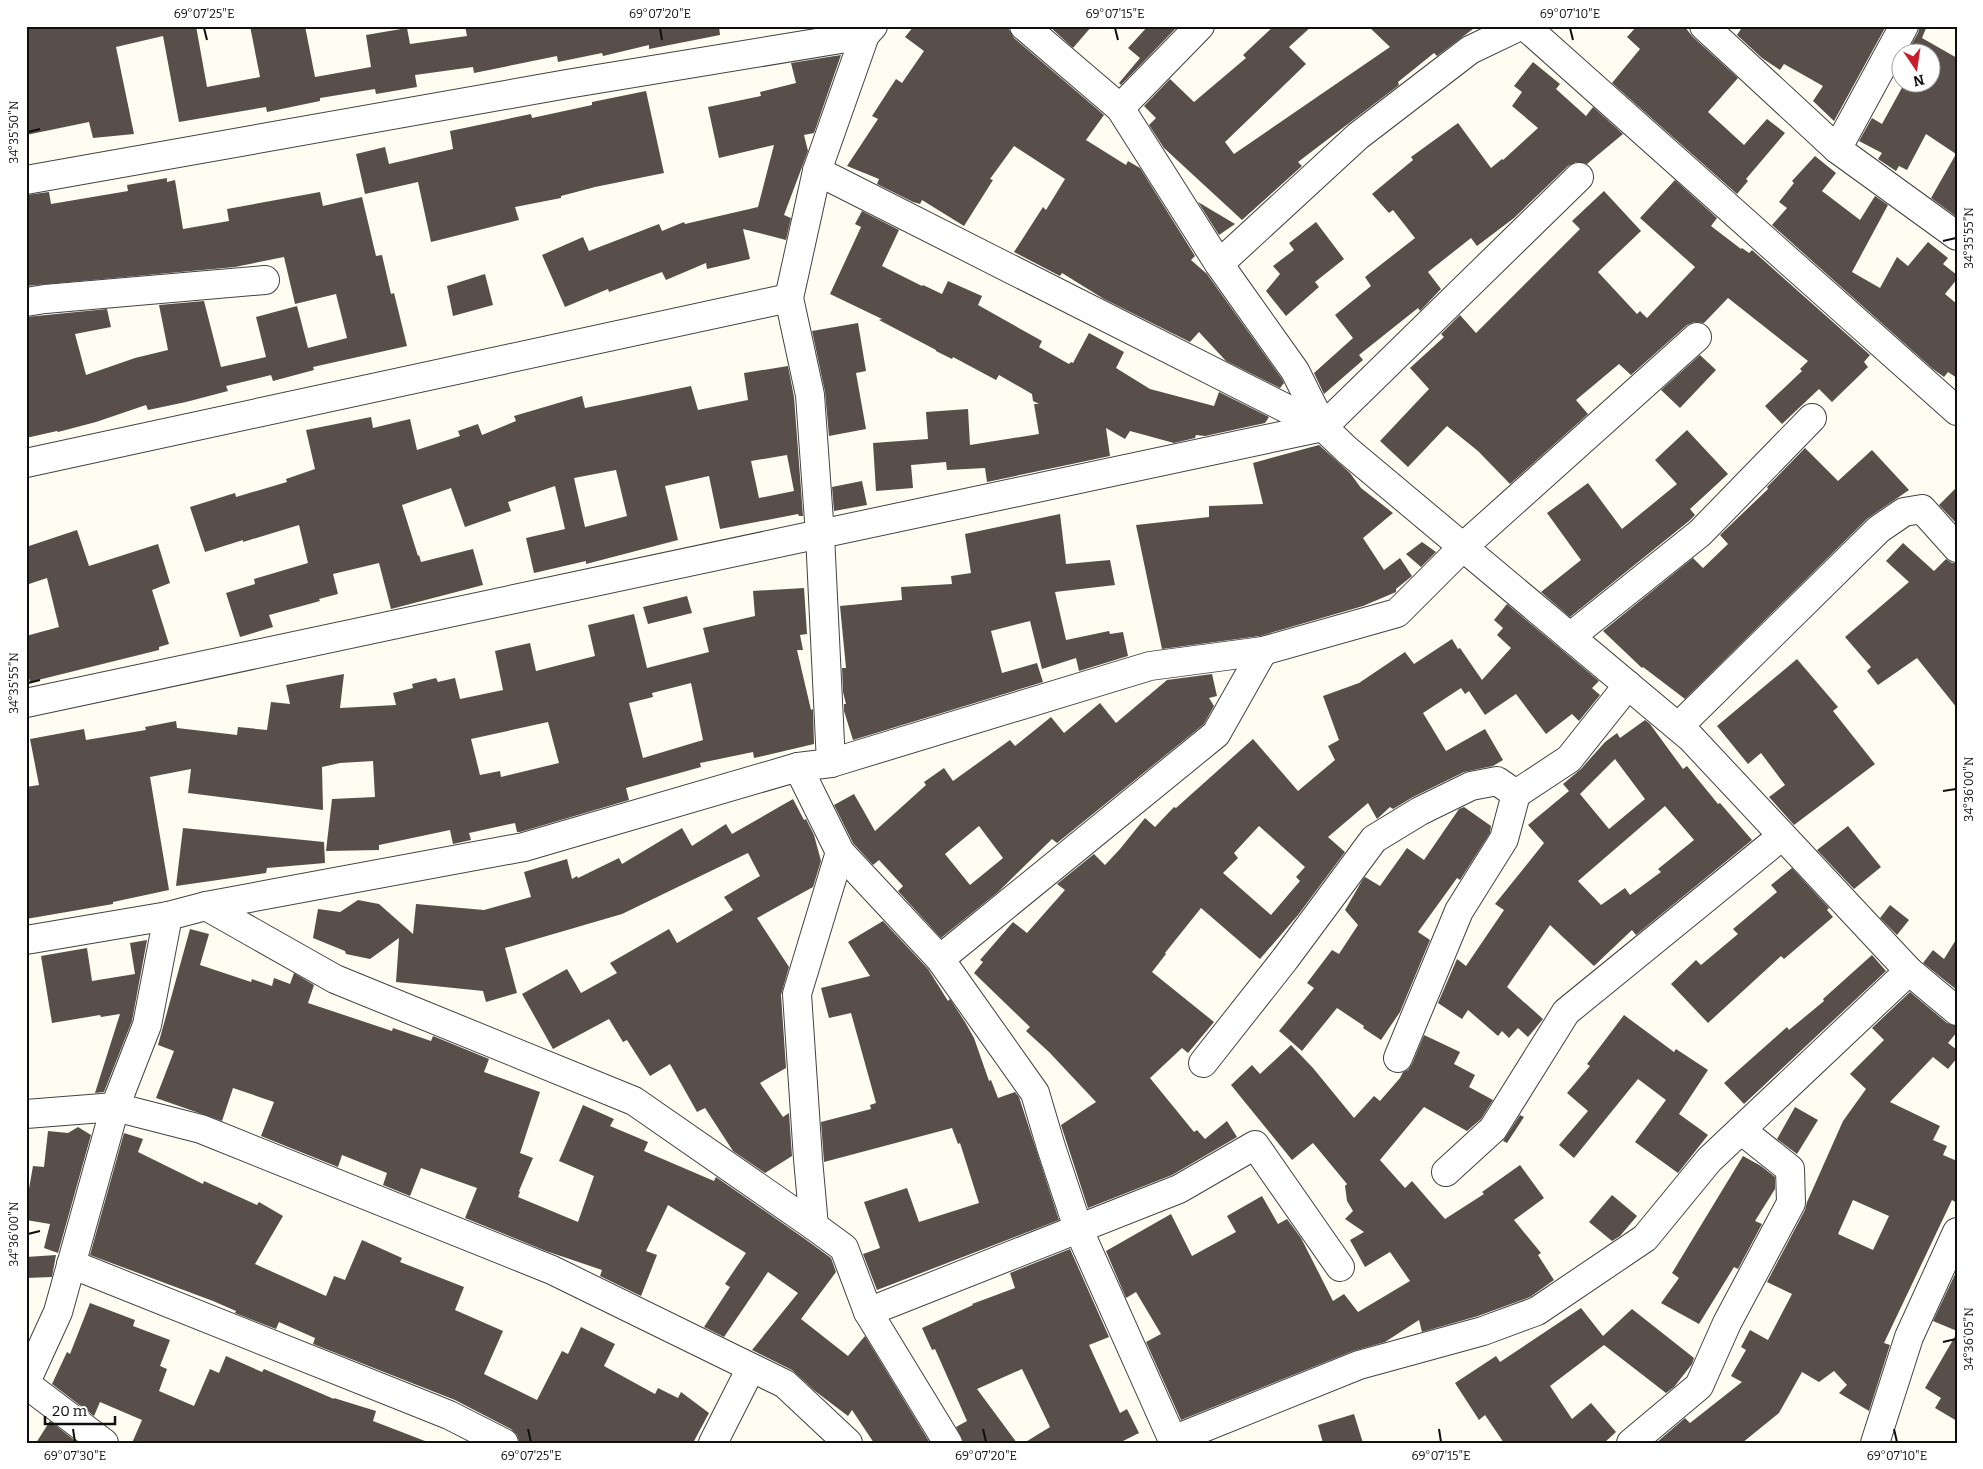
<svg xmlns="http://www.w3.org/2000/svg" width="1983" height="1469" font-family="Bitter,serif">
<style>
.building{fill:#584f4a;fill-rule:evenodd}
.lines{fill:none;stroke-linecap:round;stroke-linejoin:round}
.minor-casing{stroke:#424242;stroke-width:30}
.minor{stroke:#fff;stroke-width:28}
.ticks{fill:none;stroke:#0f0f0f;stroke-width:2}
.neatline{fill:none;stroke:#0f0f0f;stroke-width:2}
.ticks-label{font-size:12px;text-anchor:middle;fill:#0f0f0f}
</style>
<rect width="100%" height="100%" fill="#fffcf1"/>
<!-- building -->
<g class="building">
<polygon points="26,26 196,26 207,87 260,77 250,26 305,26 315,77 371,67 366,35 407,28 410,44 467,36 465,26 719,26 720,35 649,49 649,45 603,56 602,53 558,62 557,56 474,73 473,67 415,75 417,87 376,94 375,89 320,98 320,101 267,112 266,107 179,122 163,36 116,47 134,134 93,138 89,122 26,135"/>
<polygon points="914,26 1007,26 1014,38 1104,115 1086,140 1126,165 1128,161 1140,168 1195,256 1191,260 1207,274 1282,379 1284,383 1280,388 1226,361 1199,332 1190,342 1104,299 1062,273 1060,276 1014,252 1043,207 1046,210 1065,179 1014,146 990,179 993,180 964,226 922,200 920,204 913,202 877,184 879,179 847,166 878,119 872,116 896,79 902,83 924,51 905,37"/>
<polygon points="1049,26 1092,26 1073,48"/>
<polygon points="1148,26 1178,26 1121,85 1119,83 1140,58 1128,48"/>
<polygon points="1274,26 1312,26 1289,47 1306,64 1225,142 1234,154 1390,47 1368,26 1477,26 1437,56 1434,53 1398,82 1399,85 1298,162 1302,166 1242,220 1164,148 1149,125 1156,118 1144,106 1170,79 1194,102 1246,58 1243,55"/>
<polygon points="1637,26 1684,26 1693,37 1738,78 1708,112 1744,145 1767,119 1785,133 1746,179 1748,181 1737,194 1612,83 1640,49 1627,37"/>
<polygon points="1743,26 1886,26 1834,121 1813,101 1823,86 1784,64 1780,70 1762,58 1737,35"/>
<polygon points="1920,26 1927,26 1922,38 1957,58 1957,217 1931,198 1956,154 1926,134 1907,170 1899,166 1896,171 1878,159 1882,153 1859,141 1872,118 1882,124 1904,84 1901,82 1930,82 1930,52 1907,52 1918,33"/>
<polygon points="841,55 814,133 804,135 808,151 784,215 791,218 786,240 743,229 750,259 707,269 706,263 666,280 662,272 609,292 608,289 565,307 542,255 583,237 589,251 659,224 662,231 684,222 685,224 758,207 774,145 719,158 708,107 761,96 760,92 796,83 791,63"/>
<polygon points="1533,62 1560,84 1556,89 1586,116 1593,107 1623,134 1587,164 1576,162 1568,166 1514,218 1477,246 1471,238 1428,272 1441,289 1439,291 1420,311 1418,308 1359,355 1363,360 1324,394 1314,373 1353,338 1335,315 1371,286 1365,277 1415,238 1393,210 1389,213 1372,194 1413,160 1411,157 1458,123 1491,168 1502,159 1503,160 1538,128 1512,106 1522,92 1514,86"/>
<polygon points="646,91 664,173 595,187 561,196 561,198 515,207 519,220 431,242 418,182 365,194 356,154 385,147 389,164 453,149 450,131 531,114 532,118 592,105 592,102"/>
<polygon points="1815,156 1836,173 1822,191 1860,220 1875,196 1888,205 1852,272 1880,288 1897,257 1908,266 1928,242 1948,258 1943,264 1957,275 1957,279 1945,294 1957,304 1957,378 1948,372 1944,377 1933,369 1772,225 1787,208 1779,202 1794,183 1792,181"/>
<polygon points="167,178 167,182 175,180 183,229 229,221 227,209 320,192 323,206 362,197 376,256 382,255 391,294 394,293 407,346 313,367 314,370 273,381 271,375 226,386 228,391 186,402 148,410 146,405 96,422 58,432 57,431 26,438 26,317 107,309 111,327 75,334 86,375 135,358 168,350 159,305 204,301 221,367 266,357 256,317 297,306 308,348 347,338 336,294 295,304 284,257 235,267 26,286 26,195 49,192 51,204 128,191 127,185"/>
<polygon points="1675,180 1717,218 1711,226 1741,249 1742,248 1749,253 1752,250 1870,355 1864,362 1868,367 1832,402 1819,389 1782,424 1765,406 1802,371 1800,369 1808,361 1728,298 1704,323 1694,322 1687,325 1631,375 1619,364 1576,400 1588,414 1510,484 1478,451 1447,426 1408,467 1380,441 1429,389 1410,368 1444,337 1441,334 1460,315 1476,333 1580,229 1572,221 1604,191 1641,231 1598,272 1637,314 1640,311 1647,318 1695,267 1640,218"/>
<polygon points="1198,202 1235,224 1219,235"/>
<polygon points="862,211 899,230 882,266 922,286 923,285 942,294 948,281 982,296 978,305 1042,341 1039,347 1069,364 1071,362 1073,363 1089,333 1124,352 1116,368 1150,389 1214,406 1219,392 1269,417 1265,423 1205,436 1196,435 1195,438 1174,443 1130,431 1125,439 1106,428 1110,456 987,482 985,468 947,470 946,462 911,465 913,488 876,491 873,443 928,439 926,412 968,409 970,445 1039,434 1034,404 1039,404 1033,401 1032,394 999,375 996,380 953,357 952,359 936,351 936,350 879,320 882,319 830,294 861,227 855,224"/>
<polygon points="1316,222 1344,259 1315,282 1319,287 1286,316 1266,291 1280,274 1273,266 1294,250 1289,243"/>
<polygon points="485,274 493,305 453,316 447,286"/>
<polygon points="858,323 866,371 856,373 866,429 829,436 825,392 812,331"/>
<polygon points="1700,355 1716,370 1680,408 1661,390"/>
<path d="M788,366L794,397L803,516H799L798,514L720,529L709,476L665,486L678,540L586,564V561L534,573L526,538L565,529L555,486L508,502L511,511L465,527L451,488L402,505L418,556L419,555L421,562L473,549L483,585L391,609L379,563L333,574L338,594L319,599L320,601L269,615L273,627L240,637L226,593L255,584L254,579L308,563L299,525L243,542V540L205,552L190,507L235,493L236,497L287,482L286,479L315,469L306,430L371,417L373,428L410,419L417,450L460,436L458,431L478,424L482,435L516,421L514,416L582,396L585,408L691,386L698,410L748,400L744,373ZM787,455L794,491L759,498L751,461ZM616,470L627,516L585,527L574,478Z"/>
<polygon points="1687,430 1728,474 1690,509 1695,515 1689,521 1570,617 1541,592 1581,560 1547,513 1588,483 1622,529 1677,484 1655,460"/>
<polygon points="1319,445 1350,473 1361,488 1393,513 1363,538 1384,570 1400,558 1412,576 1396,589 1396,592 1363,606 1260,636 1162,649 1136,525 1209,517 1209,506 1263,504 1253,463"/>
<polygon points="1805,448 1838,481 1872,450 1909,490 1868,518 1685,699 1643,667 1642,668 1603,631 1693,558 1703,568 1728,544 1720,535 1768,489 1767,487"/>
<polygon points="862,481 867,505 834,511 832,487"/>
<polygon points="1957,487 1957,524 1939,505"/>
<polygon points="1060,514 1066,564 1110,560 1115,585 1055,592 1066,640 1109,631 1110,634 1123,632 1128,656 1079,671 1076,658 1042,669 1030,621 991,631 1002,673 1037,663 1043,682 853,740 844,711 844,704 846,704 843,692 842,668 846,668 840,606 902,600 901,587 952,584 951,576 971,573 965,534"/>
<polygon points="77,530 89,566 158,544 170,583 152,590 169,644 159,647 159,650 30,682 26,667 26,636 59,627 47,578 26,585 26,547"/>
<polygon points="1422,542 1436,552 1421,567 1406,554"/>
<polygon points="1903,543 1934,571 1946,559 1952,563 1957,563 1957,708 1917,658 1878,685 1867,671 1871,667 1845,637 1909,582 1886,561"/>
<path d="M804,588L807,634L800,635L803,650H797L811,710L813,709L814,744L754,758L753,752L700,763L701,767L626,788L629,800L520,832H517L515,823L469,833L471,840L453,844L450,830L379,845V850L326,851L332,799L375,797L373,761L340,763L322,767L323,810L188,793L191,769L150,777L169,890L113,902V904L26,919V787L39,785L30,739L84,729L86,740L146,730L145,727L176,721L177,728L237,735L238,727L267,730L271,702L290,704L286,685L344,674L340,708L396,705L393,693L413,688L412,684L436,678L438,682L455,678L460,699L503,690L495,651L530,643L536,671L595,656L588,625L634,614L647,668L709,652L703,628L755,616L753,591ZM691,683L703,740L643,758L629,703L653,697L652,693ZM548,722L559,763L501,777L500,771L480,775L471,739Z"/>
<polygon points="687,596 692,613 648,624 643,607"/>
<path d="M1507,604L1599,681L1592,688L1600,695L1579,721L1572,714L1546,734L1516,694L1485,715L1469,691L1465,694L1461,688L1423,713L1446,751L1485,729L1503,760L1493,766L1464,772L1413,797L1393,809L1390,807L1377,819L1368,803L1328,837L1345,852L1298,915L1260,959L1201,908L1165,953L1166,954L1152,972L1214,1022L1188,1053L1182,1048L1150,1078L1194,1132L1197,1130L1205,1139L1227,1121L1237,1137L1172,1175L1088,1208L1061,1125L1096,1102L1049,1052L1026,1031L1030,1027L974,973L983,962L980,960L1013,922L1027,933L1065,890L1057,884L1094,854L1105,865L1120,849L1145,818L1155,827L1174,807L1176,808L1253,739L1298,791L1335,760L1328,746L1339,740L1323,696L1359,683L1405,652L1414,664L1452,639L1458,649L1460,648L1482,680L1511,648L1497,635L1503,628L1494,620ZM1259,826L1305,867L1296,877L1300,881L1271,915L1223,873L1238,858L1234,853Z"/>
<polygon points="1797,659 1838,707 1833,711 1875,764 1794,825 1769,797 1785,785 1761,753 1748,764 1717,726"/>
<path d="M1212,674L1217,696L1209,698L1214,706L1204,724L1057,843L1052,839L998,892L941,938L898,891L903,886L879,860L873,865L853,843L834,805L854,794L875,831L926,785L924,782L944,768L953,781L1010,740L1015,746L1051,717L1064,733L1100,703L1116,723L1167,680ZM979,826L1003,858L970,885L945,854Z"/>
<path d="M1645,720L1650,724L1683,769L1687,766L1718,804L1720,803L1752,840L1636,935L1632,930L1594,966L1550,925L1507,987L1543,1019L1528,1037L1518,1028L1509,1038L1502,1031L1498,1036L1468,1010L1462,1019L1438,1003L1457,959L1466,966L1504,910L1495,904L1544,843L1528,825L1569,791L1563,784L1581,769L1605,742L1617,733L1620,738ZM1615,759L1645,799L1609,829L1580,794ZM1665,806L1694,840L1658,869L1661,872L1630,895L1625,888L1601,905L1578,881Z"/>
<polygon points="793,799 804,820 806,819 814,835 821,861 813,887 757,918 789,967 781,995 786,1068 760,1083 783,1117 789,1113 792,1156 765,1173 733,1151 705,1108 697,1112 670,1064 650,1076 627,1040 623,1042 609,1019 553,1049 522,994 567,969 581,993 617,973 610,963 669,929 677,943 733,910 724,897 760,876 748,853 622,914 505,948 517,993 486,1002 483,991 396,982 399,938 370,959 346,954 345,951 313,938 318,909 340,912 358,900 379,904 413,934 416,904 484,910 531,897 524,872 567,859 572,879 577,876 578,878 619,858 622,864 682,828 692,846 726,824 732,834"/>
<polygon points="1464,807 1491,826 1490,833 1460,880 1457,878 1418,932 1430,940 1400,1012 1381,1040 1363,1028 1364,1026 1337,1008 1302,1051 1279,1031 1314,988 1307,983 1332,950 1339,954 1358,925 1345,910 1363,879 1365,877 1380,886 1407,848 1424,860 1459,809"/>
<polygon points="1848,826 1881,867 1854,889 1817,850"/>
<polygon points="183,828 324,842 325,863 267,868 266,873 176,886"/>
<polygon points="1792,868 1829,908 1827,910 1833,917 1784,959 1781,956 1708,1023 1671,984 1696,960 1701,965 1738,934 1733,929 1777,892 1771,885"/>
<polygon points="1890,905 1909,920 1897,935 1880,918"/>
<polygon points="883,921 928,969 948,1001 950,999 965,1022 974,1038 989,1081 991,1080 998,1098 1015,1092 1019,1097 1059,1220 877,1290 863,1254 880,1248 864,1202 907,1188 919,1222 979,1203 960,1143 958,1144 952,1128 824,1162 821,1122 871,1109 870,1105 876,1103 851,1013 829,1018 821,988 870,976 848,942"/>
<polygon points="190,929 209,934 200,965 251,982 252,979 272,986 274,978 290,984 294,973 314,985 308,1003 392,1031 393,1028 431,1041 433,1036 489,1059 484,1072 540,1092 520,1153 533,1158 519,1191 520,1192 518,1197 578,1222 594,1176 559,1161 583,1105 614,1119 610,1126 648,1142 644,1151 714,1181 716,1177 805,1239 831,1258 836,1272 801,1319 848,1356 865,1336 930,1443 874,1443 852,1410 848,1416 815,1391 792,1370 752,1350 798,1293 768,1272 724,1337 704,1327 730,1287 725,1284 746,1253 668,1205 646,1251 657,1255 641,1296 600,1276 602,1270 546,1251 465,1218 477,1188 421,1168 410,1196 383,1185 387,1173 342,1155 338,1167 261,1136 274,1102 233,1088 222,1121 156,1098 174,1051 158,1045"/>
<polygon points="1957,938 1957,990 1923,963 1933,950 1944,959"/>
<polygon points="147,940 132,1021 104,1092 95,1093 120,1014 101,1017 100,1015 52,1023 41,956 87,948 92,981 135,974 130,943"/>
<polygon points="1872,955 1886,971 1744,1104 1724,1083 1787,1027 1789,1030 1824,1001 1823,999"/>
<path d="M1910,992L1947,1023L1957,1026V1032L1948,1043L1957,1050V1058L1948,1069L1933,1057L1890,1102L1940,1126L1933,1140L1947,1146L1943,1155L1957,1161V1203L1952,1200L1884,1343L1890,1345L1869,1411L1839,1393L1847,1385L1834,1371L1819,1382L1802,1372L1779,1413L1742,1443H1656L1685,1418L1690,1423L1742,1382L1731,1376L1746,1350L1741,1347L1750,1330L1768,1340L1792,1294L1767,1282L1805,1210L1807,1202L1843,1121L1866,1089L1850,1074L1884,1040L1872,1028ZM1853,1200L1889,1216L1873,1250L1838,1234Z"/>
<polygon points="1624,1015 1674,1052 1676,1049 1708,1070 1679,1114 1708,1135 1678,1173 1635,1142 1666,1100 1638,1079 1574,1158 1559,1145 1588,1111 1567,1093 1590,1066 1587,1064"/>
<polygon points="1424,1035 1460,1052 1454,1064 1475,1075 1469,1087 1493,1100 1481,1119 1467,1131 1424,1107 1380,1160 1405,1188 1412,1181 1445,1219 1484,1194 1482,1192 1520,1165 1544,1198 1514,1220 1541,1253 1538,1255 1554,1280 1530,1297 1478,1316 1422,1332 1419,1320 1385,1342 1353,1351 1181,1420 1146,1342 1161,1334 1136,1292 1126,1298 1106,1251 1171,1214 1192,1256 1236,1232 1227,1216 1262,1196 1278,1224 1287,1219 1301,1238 1333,1301 1344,1294 1358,1312 1410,1281 1390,1252 1365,1267 1350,1240 1364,1232 1345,1219 1353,1211 1347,1201 1345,1186 1347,1184 1313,1143 1292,1160 1231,1085 1252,1065 1260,1074 1291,1045 1313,1068 1354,1118 1374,1096 1380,1101 1400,1078 1403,1072 1408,1070 1412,1064"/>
<polygon points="1795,1107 1818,1120 1797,1154 1777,1139"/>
<polygon points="1520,1115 1524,1117 1507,1143 1503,1141"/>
<polygon points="78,1127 91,1135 58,1253 44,1248 50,1224 26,1220 26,1206 33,1166 44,1167 48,1131 68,1133"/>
<polygon points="124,1133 143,1139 138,1152 203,1184 204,1181 257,1205 259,1202 283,1216 255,1264 326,1296 334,1276 345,1280 362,1240 402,1258 400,1262 464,1287 455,1310 503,1331 484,1374 537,1400 562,1351 568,1354 581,1327 615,1344 604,1366 655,1394 658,1388 678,1398 681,1392 709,1413 693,1443 520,1443 517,1435 511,1429 455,1400 313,1344 315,1338 279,1322 276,1329 235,1313 236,1311 213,1301 90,1255"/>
<polygon points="1743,1156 1761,1166 1775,1177 1775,1189 1755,1221 1762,1224 1738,1269 1734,1267 1699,1324 1661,1303 1679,1278 1672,1273"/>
<polygon points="1612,1195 1637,1216 1620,1236 1612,1241 1589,1222"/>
<polygon points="1070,1249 1109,1337 1089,1345 1120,1413 1127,1409 1139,1433 1119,1443 1024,1443 1050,1427 1022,1369 977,1389 1017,1443 964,1443 956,1427 967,1421 935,1349 932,1350 922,1328 973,1305 972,1304 1015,1288 1010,1273"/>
<polygon points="56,1255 52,1277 26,1278 26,1257"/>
<polygon points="1957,1270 1957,1331 1933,1321"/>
<polygon points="90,1303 135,1320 133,1326 170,1340 160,1366 167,1369 159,1391 194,1406 210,1369 219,1373 226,1356 262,1372 264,1369 334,1399 334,1398 376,1411 373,1421 425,1441 425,1443 132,1443 142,1420 100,1402 94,1416 52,1384 67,1352 70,1354"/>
<polygon points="1581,1308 1603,1336 1632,1309 1694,1358 1692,1364 1674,1387 1666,1393 1604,1345 1550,1386 1572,1419 1591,1403 1616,1432 1604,1443 1504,1443 1485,1415 1479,1420 1455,1383 1496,1356 1500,1362"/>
<polygon points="1957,1333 1957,1421 1935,1408 1941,1398 1925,1388"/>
<polygon points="1354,1414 1363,1443 1323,1443 1318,1425"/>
<polygon points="50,1421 78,1443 36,1443"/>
</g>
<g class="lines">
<!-- minor casing -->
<g class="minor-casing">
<g id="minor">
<polyline points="1024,26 1120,108 1219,264 1295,371 1323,427 1347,450 1691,738 1909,971 1957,1011"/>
<polyline points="1525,26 1957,411"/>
<polyline points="1704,26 1837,149 1957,236"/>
<polyline points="1120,108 1200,26"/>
<polyline points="1837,149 1904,26"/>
<polyline points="817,171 1323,427"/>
<polyline points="26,180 567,84 865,35"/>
<polyline points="1219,264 1358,136 1470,50 1520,26"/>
<polyline points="26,302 45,299 265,280"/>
<polyline points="26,463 789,298"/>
<polyline points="1570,637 1700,533 1812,418"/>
<polyline points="26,703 1323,427 1579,177"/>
<polyline points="1678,727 1879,529 1904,512 1922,509 1957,548"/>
<polyline points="831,763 1150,666 1263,651 1397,613 1463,547 1697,337"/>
<polyline points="798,767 840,852 797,994 808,1159 814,1226 844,1248 868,1312 948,1443"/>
<polyline points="840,852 940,959 1035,1093 1051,1147 1078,1228 1174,1443"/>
<polyline points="206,906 335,979 634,1101 814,1226"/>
<polyline points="26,940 168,916 206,906 524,847 798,767 831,763 820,535 810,395 789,298 817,171 865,35 873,26"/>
<polyline points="940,959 1216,734 1263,651"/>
<polyline points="1398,1058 1459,911 1504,839 1516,794 1569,759 1628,685"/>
<polyline points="1203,1063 1285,959 1374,839 1420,811 1471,786 1497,781 1516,794"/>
<polyline points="26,1114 115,1107 201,1129 552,1270 785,1384 848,1443"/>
<polyline points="1446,1172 1493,1129 1566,1012 1782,836"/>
<polyline points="71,1264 449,1415 504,1443"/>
<polyline points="868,1312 1179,1189 1255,1145 1340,1267"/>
<polyline points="26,1382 58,1312 115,1107 147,1025 168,916"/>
<polyline points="26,1384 104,1443"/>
<polyline points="1173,1440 1359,1365 1483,1331 1537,1311 1645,1238 1709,1160 1909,971"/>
<polyline points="713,1443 751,1368"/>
<polyline points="1631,1443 1699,1386 1727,1323 1791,1203 1790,1169 1741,1130"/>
<polyline points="1875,1443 1909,1337 1957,1232"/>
</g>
</g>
<!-- minor -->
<use href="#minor" class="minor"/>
</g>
<!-- ticks -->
<path class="ticks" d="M204,28L207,40M660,28L662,40M1115,28L1118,40M1570,28L1573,40M28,132L40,129M1943,241L1956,238M28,683L40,680M1943,791L1956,789M28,1234L40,1231M1943,1342L1956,1339M73,1429L75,1442M528,1429L531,1442M983,1429L986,1442M1439,1429L1441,1442M1894,1429L1897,1442"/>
<!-- border -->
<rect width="1983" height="1469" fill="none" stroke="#ffffff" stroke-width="55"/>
<!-- north arrow -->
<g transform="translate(1916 68) rotate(167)"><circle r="24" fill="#ffffff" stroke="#9f9f9f"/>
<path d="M0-4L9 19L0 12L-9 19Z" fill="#c91d2d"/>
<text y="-8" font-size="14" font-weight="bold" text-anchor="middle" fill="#0f0f0f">N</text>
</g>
<!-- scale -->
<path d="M45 1416v8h70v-8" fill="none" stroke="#0f0f0f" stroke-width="2.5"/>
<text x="52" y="1416" font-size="15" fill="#0f0f0f" stroke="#ffffff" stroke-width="4" paint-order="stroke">20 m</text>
<rect x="28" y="28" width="1928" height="1414" class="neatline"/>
<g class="ticks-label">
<text x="204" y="18">69°07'25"E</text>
<text x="660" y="18">69°07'20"E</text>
<text x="1115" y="18">69°07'15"E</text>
<text x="1570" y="18">69°07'10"E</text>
<text transform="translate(14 132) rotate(-90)" y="4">34°35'50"N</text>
<text transform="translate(1969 238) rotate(-90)" y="4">34°35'55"N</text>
<text transform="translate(14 683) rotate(-90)" y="4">34°35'55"N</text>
<text transform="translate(1969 789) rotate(-90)" y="4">34°36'00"N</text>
<text transform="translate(14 1234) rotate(-90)" y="4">34°36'00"N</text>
<text transform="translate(1969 1339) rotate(-90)" y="4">34°36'05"N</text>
<text x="75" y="1460">69°07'30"E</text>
<text x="531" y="1460">69°07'25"E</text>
<text x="986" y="1460">69°07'20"E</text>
<text x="1441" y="1460">69°07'15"E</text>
<text x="1897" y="1460">69°07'10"E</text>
</g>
</svg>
